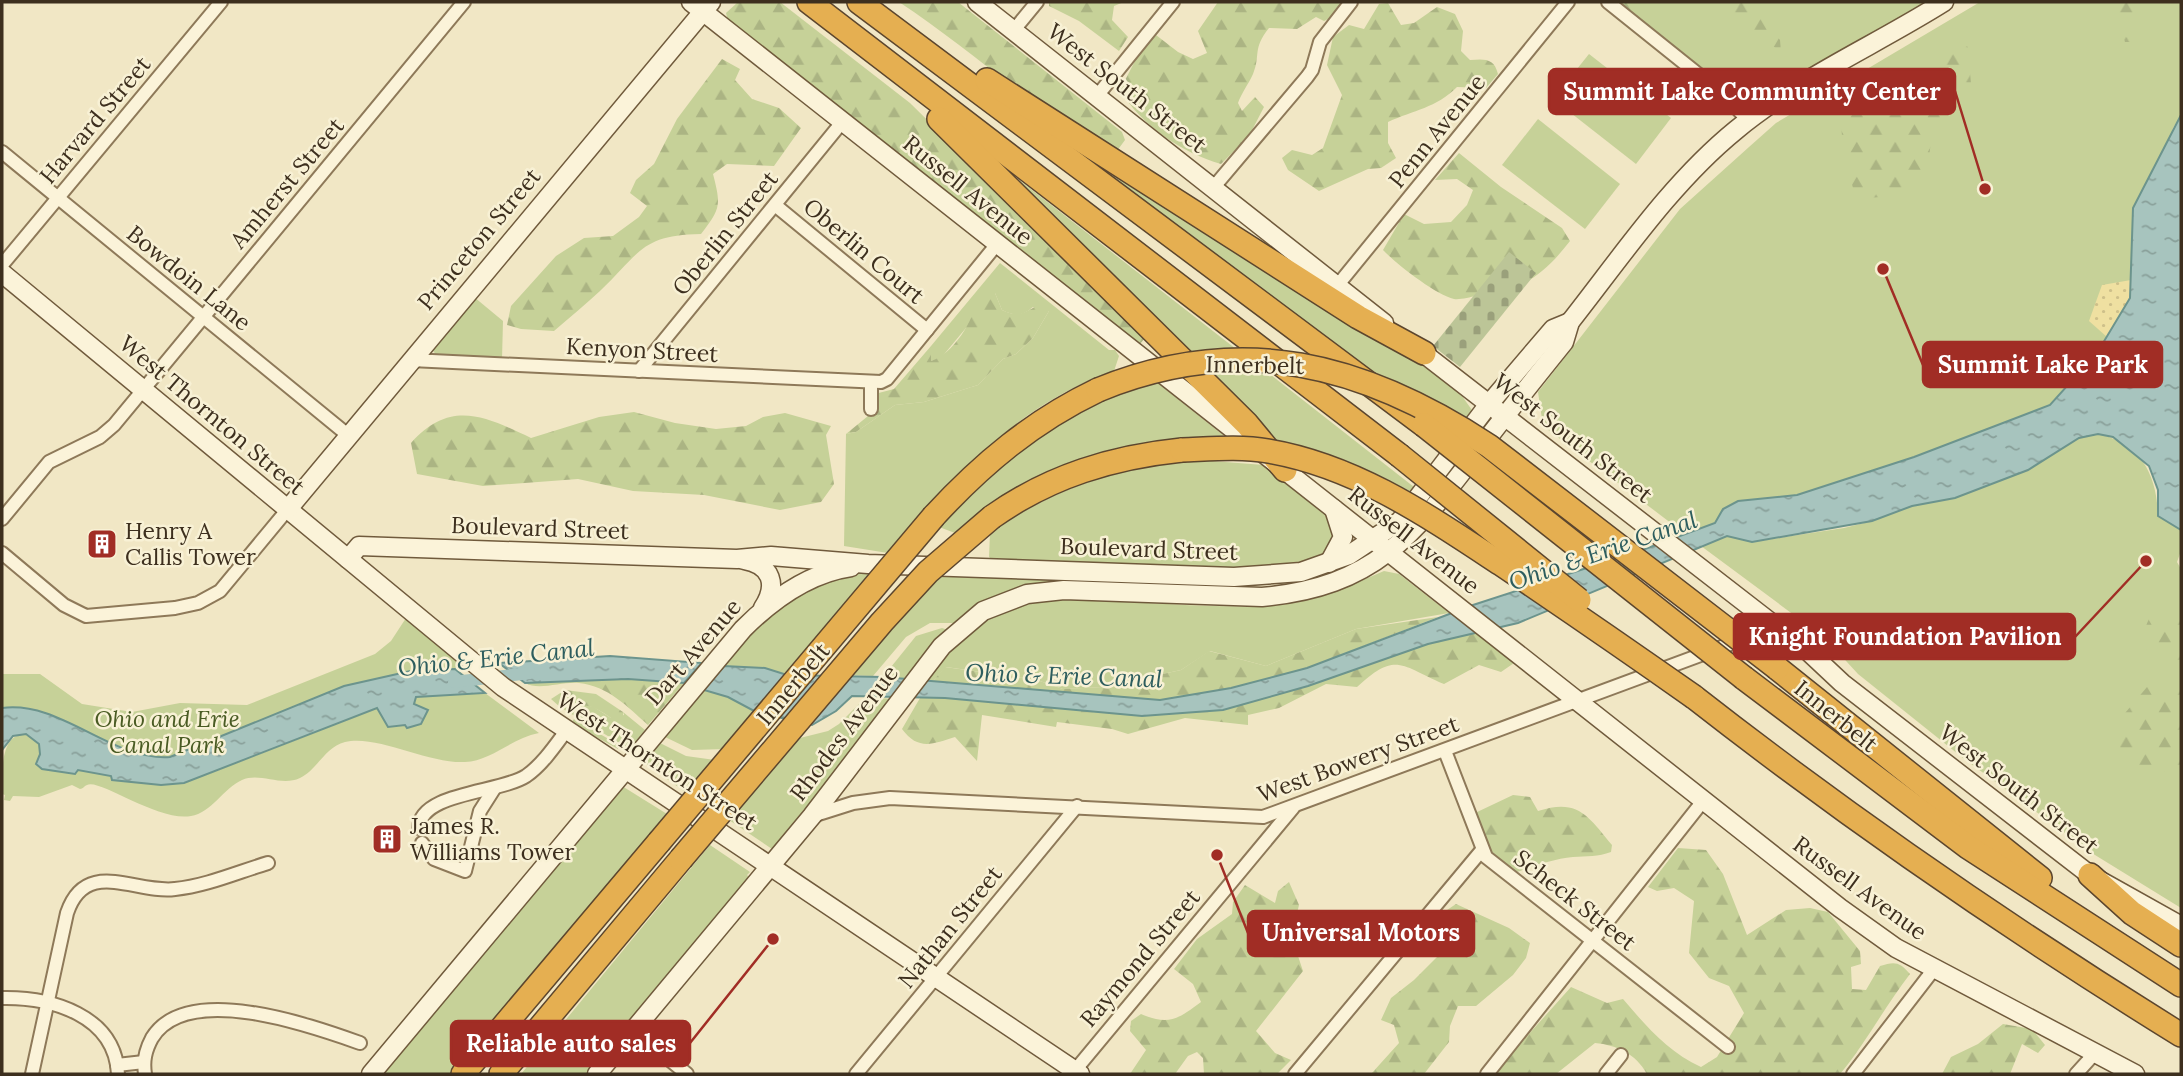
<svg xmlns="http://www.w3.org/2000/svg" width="2183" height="1076" font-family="Lora,serif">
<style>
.green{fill:#c6d198}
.forest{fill:url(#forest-firs)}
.sand{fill:url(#sand-dots)}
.cemetery{fill:url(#cemetery-stones)}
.water{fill:url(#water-ripples);stroke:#6c948d;stroke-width:2}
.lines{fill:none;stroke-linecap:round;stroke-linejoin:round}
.canal{stroke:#a7c4be;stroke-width:12}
.street-casing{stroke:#8e7959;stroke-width:16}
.secondary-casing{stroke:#705a3c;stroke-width:21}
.highway-casing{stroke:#5c462e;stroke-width:26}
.street{stroke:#fbf3d9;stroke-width:12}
.secondary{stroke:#fbf3d9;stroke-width:18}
.highway{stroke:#e5af51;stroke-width:23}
.highway-bridge-casing{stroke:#5c462e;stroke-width:26;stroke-linecap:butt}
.highway-bridge{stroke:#e5af51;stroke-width:23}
.labels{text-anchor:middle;stroke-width:5;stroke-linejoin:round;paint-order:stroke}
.street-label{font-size:23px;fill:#3d2f1e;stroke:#f8f1d5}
.poi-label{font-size:23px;fill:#3d2f1e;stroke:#f8f1d5;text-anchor:start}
.park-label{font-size:23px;font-style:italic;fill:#495b23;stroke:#f8f1d5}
.water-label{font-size:24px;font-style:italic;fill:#2d5d5e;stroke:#f8f1d5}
.leader{fill:none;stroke:#a12d25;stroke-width:2.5}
.callout-dot{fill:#a12d25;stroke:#f8f1d5;stroke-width:2.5}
.callout{fill:#a12d25;stroke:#a12d25;stroke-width:2.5}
.callout-label{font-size:24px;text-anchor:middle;font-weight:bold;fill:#fff}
</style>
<defs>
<pattern id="forest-firs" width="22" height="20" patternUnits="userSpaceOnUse" patternTransform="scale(1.75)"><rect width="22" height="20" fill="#c6d198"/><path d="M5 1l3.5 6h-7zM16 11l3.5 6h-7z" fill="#abb483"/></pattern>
<pattern id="sand-dots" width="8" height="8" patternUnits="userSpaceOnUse" patternTransform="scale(1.75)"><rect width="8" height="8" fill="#efe0a1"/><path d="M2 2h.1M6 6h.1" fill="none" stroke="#cec08a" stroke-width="1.8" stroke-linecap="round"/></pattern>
<pattern id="cemetery-stones" width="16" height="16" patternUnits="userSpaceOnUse" patternTransform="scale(1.75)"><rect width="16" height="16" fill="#bcc597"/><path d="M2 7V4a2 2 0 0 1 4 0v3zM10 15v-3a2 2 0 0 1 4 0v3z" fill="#9aa07b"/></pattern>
<pattern id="water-ripples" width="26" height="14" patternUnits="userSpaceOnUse" patternTransform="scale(1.75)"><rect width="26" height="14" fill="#a7c4be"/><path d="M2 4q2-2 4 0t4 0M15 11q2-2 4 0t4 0" fill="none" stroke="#89a09a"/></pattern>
</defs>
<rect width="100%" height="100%" fill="#f1e7c5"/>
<!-- green -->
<g class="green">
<polygon points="1616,2 1928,2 1773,89 1753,104 1746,106"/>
<polygon points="1980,2 2181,2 2181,115 2173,128 2131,298 2097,353 2050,405 1914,457 1796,495 1738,501 1723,509 1716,523 1684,533 1543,426 1538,392 1680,209 1749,147 1776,123"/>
<polygon points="1589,54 1671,118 1636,164 1553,99"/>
<polygon points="1538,119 1620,184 1585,229 1502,165"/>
<polygon points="1059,134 1437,375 1462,396 1474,413 1472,423 1396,383 1357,367"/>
<polygon points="1014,176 1236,349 1183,354 1011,181"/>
<path d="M1000,263L1109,350H1115L1119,356L1114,371C1018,403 952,479 888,553L844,546L846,434L856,432L895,405L924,402L978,385L1003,359L1016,354L1033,338L1049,311L1033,307C1021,317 1015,316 1002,310L995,293L941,358L931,361V346Z"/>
<polygon points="474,297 503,321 502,359 436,355 432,349"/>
<polygon points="1266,371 1414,487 1409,494 1270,444 1203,374"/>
<path d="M1155,381L1228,439H1196L974,518L955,533L939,527C984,477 1035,433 1094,403C1113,393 1135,388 1155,381Z"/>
<path d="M2098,434C2141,443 2157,475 2158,516L2181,530V551L2177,562L2181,569V908L2095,855L1963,758L1858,674L1825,638L1701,546L1727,536L1752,542L1844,528L1872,521L1912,506L1955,498L2028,470L2079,438Z"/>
<path d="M1212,461L1264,465L1330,516L1336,524L1332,547L1313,561L1278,570L996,563L989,557L990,533C1058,485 1129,463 1212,461Z"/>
<path d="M1384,571L1399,574L1449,613L1356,629L1266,666L1210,651L1181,670L1103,687L1063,689L1037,680L946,667L933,681L927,680C948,648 979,612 1018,603C1046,597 1076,600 1103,601C1158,603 1213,608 1268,606C1310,604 1346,587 1384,571Z"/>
<path d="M871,572L787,675L765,668L724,666C736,652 746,636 759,623C785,598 834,569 871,572Z"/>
<polygon points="942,573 1068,580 1067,584 968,613 954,623 930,623 906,637 873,676 849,675 903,612"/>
<polygon points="406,618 460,663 455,669 415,670 344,686 182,755 163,758 144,755 11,707 2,708 2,674 40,674 82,704 132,712 180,703 247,705 375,654 391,641"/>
<polygon points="942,628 948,630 907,679 883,677 916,636"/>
<polygon points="704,690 728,697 756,712 725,749 692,750 663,736"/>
<path d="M485,693L539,733C512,738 491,761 465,762C429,764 376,734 345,742C325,747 318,769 300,778C281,787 260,772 242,780C224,788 211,813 191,816C158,822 99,778 87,785C84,786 83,789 80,789L72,785L39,797L13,796L10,801L4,800L5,795L2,794C2,773 0,727 30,736C41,743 43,753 36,764L174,784L203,776L378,708L427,710L413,704L416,697Z"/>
<polygon points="866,697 893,699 856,750 772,849 729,820 796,739 828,731 839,724"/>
<polygon points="578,703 594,707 611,718 624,715 623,712 645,730 635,743 626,747 560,707"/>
<polygon points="574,719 619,745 618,749 571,723"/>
<polygon points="658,742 686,756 715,760 688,794 646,764 646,757"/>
<polygon points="622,786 667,814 452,1074 379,1074"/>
<polygon points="710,845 750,872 747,875 750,878 586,1074 521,1074"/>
</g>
<!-- forest -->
<g class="forest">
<polygon points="738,2 780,2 910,103 1147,336 1138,346 728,21 726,13"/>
<path d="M899,2H958L1122,132L1125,140L1114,155C1037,112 972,50 899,2Z"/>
<polygon points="1049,2 1124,2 1114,6 1112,20 1128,37 1119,51 1079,21 1049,6"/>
<path d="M1218,2H1345L1334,16L1324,21L1316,17L1297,29L1269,28C1252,49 1261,55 1253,74C1248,85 1242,92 1238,103L1242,111L1255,97L1264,107L1249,136L1221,164C1182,153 1141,125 1120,90L1136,59L1156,35L1178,52L1193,59L1207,53L1198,31Z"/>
<polygon points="1616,2 1650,2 1641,13 1634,16"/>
<polygon points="1712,2 1748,2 1780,40 1781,52"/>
<polygon points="2103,2 2139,2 2142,15 2132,42 2125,42 2115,14"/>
<path d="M1388,3L1401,25L1414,23L1437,7L1455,14L1463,31L1461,51L1470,60C1485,59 1494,58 1498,74L1486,88L1457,87C1436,108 1414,110 1388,122V143L1396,158L1381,168L1368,169L1319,191L1288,170L1282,158L1292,150L1312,155L1323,148L1342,95L1327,65L1333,37L1349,25L1364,29L1379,4Z"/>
<path d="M1960,43L1968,47L1971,84L1964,98V115L1948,125L1935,129C1927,148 1931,166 1925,185L1905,195L1856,199L1843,151L1840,107L1844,94L1867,78L1907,67L1938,80L1943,54L1951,44Z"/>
<path d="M722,59L740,69L735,80L752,99L779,108L801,128L774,166L727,164L713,174C721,205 721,208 701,234C641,235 640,253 600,291C586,304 570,317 554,331L521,329L507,325L511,306L556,256L584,238L613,236L639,217L647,206L630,193L636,180L654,164L677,119Z"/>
<path d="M1459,153L1501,187L1562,228L1570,241C1543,276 1521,291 1476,296C1470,297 1460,300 1454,299C1436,295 1395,263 1383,250L1404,214L1424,224L1451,222L1467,205L1473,190L1457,179L1435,180Z"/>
<path d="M986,289L995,293L1002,310C1020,319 1026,311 1042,303L1049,304V311L1033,338L1016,354L1003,359L978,385L924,402L895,405L856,432L846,434L868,416L867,396L894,389L931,346V361C952,355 975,320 976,299Z"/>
<path d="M634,412L675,423L716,429L746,426L763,417L785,413L831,426L826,435L834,484L821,502L780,510L704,495L633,491L578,479L483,486L417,474L411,443C450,399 485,416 531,438L599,417Z"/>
<path d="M2181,612V674C2163,656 2130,658 2149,619Z"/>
<polygon points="1438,617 1307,668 1231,688 1160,700 933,681 945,667 1037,680 1063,689 1103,687 1181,670 1209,651 1266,666 1356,629"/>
<path d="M1476,633L1514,663L1501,672L1479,665L1444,684C1400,665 1396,651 1357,687L1326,684L1279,708L1248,715V725L1185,718L1128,734L1112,729L1057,722L1056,727L982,715L977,761L955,737C933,744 918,751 902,729L920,698H945L1142,716L1223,710L1308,686L1428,644Z"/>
<path d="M628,679L684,683L648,725C628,707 608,686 579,683C563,681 539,691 525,683Z"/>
<polygon points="2181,682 2181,773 2135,769 2120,757 2120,719 2147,687"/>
<path d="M565,690L596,694L623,712V717L614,720C589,703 589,704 560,707L551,699Z"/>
<path d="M1513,795L1530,797L1538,811C1578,798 1588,816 1612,845L1611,852C1598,857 1587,856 1573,857C1553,859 1533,866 1514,873L1492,856L1475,813Z"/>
<path d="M1678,848L1706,850L1723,874L1747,935L1786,910L1810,908L1828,912L1860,951L1861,964L1851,967L1852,989L1866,990L1880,966C1895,961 1900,962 1910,974C1885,1006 1866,1043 1840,1074H1647C1636,1054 1617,1045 1595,1043L1556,1074H1493L1571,987L1607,1003L1623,999C1646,1026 1668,1052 1701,1067L1717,1057L1744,1013L1729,986L1709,978L1689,953L1694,901L1674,888L1657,891L1648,887Z"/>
<path d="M1289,882L1299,905L1294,926L1295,947L1303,971L1256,1031L1275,1053L1291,1060L1277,1074H1204L1203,1058L1197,1052L1188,1056L1175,1074H1130L1146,1050L1130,1031L1131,1021L1141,1014C1169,1026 1178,1019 1201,1002L1193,984L1174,969L1197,939L1232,914L1233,902L1245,885L1275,903L1278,891Z"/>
<polygon points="1456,904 1509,928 1530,943 1526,958 1513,975 1476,1006 1458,1006 1450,1026 1449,1042 1424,1074 1371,1074 1399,1043 1394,1025 1381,1020 1391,998 1414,980 1439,955 1421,936 1429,922"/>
<polygon points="2003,1024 2032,1029 2045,1045 2038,1053 2022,1044 2010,1074 1942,1074 1951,1057 1978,1044"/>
</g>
<!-- sand -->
<polygon class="sand" points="2131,280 2131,298 2107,337 2089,321 2102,285"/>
<!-- cemetery -->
<polygon class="cemetery" points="1509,252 1536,273 1460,367 1433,346"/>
<!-- water -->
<g class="water">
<polygon points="2181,115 2181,530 2158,516 2158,490 2149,466 2113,437 2098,434 2079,438 2028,470 1955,498 1912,506 1872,521 1752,542 1727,536 1518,623 1428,644 1308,686 1223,710 1142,716 945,698 852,696 836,711 812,725 756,712 728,697 704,690 724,666 765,668 787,675 883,677 1160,700 1231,688 1307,668 1473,605 1645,549 1715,523 1723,509 1738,501 1797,495 1914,457 2050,405 2097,353 2130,298 2133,208"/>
<polygon points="610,656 702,663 684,683 628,679 525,683 499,663"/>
<path d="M455,669L485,693L416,697L414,704L428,710L421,724L407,728L405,725L388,727L377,708L184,783L161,785L112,780L111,776L78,770L75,774L42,769L36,764L40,754L39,744L26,734L13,736L2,750V708C61,700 111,761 170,757L344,686L415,670Z"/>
</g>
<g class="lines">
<!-- canal -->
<polyline class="canal" points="454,682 530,673"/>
<!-- street casing -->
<g class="street-casing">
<g id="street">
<polyline points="1608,2 1724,95 1748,120"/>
<polyline points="1014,30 1037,2"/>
<polyline points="1097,96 1173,2"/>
<polyline points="2,152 349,436"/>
<polyline points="1213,188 1307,77 1312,70 1320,42 1351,2"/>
<polyline points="775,205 927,330"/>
<polyline points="2,265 221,2"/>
<polyline points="1337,286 1568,2"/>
<polyline points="411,360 881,382 887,379 997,244"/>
<polyline points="639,371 843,121"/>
<polyline points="871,409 871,382"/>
<polyline points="2,519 49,462 100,437 114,425 464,2"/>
<polyline points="2,553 64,605 86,616 175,608 198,603 220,591 288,509"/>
<polyline points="1445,751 1486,857 1728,1047"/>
<polyline points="812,816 853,803 890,798 1263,817 1776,627"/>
<path d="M419,828C420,792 500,793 526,776C542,765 555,746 566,731"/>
<polyline points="422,843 434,859 465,871 480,811 494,789"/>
<path d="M2,998C51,997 115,1015 118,1074"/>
<polyline points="633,1030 687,1074"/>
<polyline points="117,1065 144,1062"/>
<path d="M32,1074L67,913C86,857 135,894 175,889C206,886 238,872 268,863"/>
<path d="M145,1074C143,1061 145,1051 152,1038C187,981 312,1026 360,1043"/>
<polyline points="856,1074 1077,806"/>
<polyline points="1072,1074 1293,808"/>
<polyline points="1295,1074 1482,850"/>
<polyline points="1487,1074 1703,801"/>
<polyline points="1606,1074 1621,1055"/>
<polyline points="1853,1074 1934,969"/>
<polyline points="2076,1074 2095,1053"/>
</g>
</g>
<!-- secondary casing -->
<g class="secondary-casing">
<g id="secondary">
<polyline points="691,2 1840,908 1896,948 2135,1074"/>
<polyline points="977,2 1384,323"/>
<polyline points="2,273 503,687 1080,1074"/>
<polyline points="1414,346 1810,653 1842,683 2090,875 2181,926"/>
<polyline points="288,509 711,2"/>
<polyline points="348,559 359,546 737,559 771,556 868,564 1234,577 1301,572 1349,555 1400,521 1489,404 1553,329 1570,322"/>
<path d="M744,560C772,565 778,585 763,608"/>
<polyline points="1329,563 1343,537 1334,509"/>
<path d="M371,1074L743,629C773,599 809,573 851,567"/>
<path d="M597,1074L812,816L942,646L983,611L1027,594L1064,590L1262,597C1375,587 1414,535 1478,451C1506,414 1535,378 1564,342L1570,322C1622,256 1671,183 1736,130C1799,78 1876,45 1944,2"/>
</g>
</g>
<!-- highway casing -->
<g class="highway-casing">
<g id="highway">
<polyline points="809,2 1399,455"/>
<polyline points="859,2 1424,425"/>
<polyline points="987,80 1358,317 1424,353"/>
<polyline points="939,119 1247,424 1285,470"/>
<path d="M934,516C982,464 1033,421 1098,390"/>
<path d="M992,517C1050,476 1113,457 1182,450"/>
<polyline points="1777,668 2040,878"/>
<polyline points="1744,678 1968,847 2181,985"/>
<path d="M1694,697C1850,819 2013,931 2181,1035"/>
<polyline points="2090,875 2132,913 2181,945"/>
<polyline points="463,1074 659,842"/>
<polyline points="501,1074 681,859"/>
</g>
</g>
<!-- street -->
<use href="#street" class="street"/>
<!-- secondary -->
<use href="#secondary" class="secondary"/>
<!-- highway -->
<use href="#highway" class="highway"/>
<!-- highway-bridge casing -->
<g class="highway-bridge-casing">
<g id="highway-bridge">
<path d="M1098,390C1242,331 1364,364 1489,446L1777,668"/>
<polyline points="1424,425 1744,678"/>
<path d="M1182,450C1210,449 1240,446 1268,451C1356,466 1428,516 1501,564C1566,608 1630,652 1694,697"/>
<polyline points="1399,455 1579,600"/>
<polyline points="659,842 934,516"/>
<polyline points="681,859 882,622 928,572 992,517"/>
</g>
</g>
<!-- highway-bridge -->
<use href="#highway-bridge" class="highway-bridge"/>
</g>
<!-- icons -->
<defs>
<g id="building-square" transform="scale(1.575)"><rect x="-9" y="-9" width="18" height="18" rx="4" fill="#a12d25" stroke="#f8f1d5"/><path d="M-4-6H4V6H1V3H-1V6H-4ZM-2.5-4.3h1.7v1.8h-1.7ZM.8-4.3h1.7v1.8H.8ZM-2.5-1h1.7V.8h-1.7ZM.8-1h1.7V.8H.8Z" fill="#fff"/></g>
</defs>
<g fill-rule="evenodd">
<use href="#building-square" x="102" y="544"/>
<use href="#building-square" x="387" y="839"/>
</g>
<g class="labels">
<!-- street labels -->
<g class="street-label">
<text transform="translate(1127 88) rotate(38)" y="8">West South Street</text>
<text transform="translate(95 120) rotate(-50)" y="8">Harvard Street</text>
<text transform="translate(1437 131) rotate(-51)" y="8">Penn Avenue</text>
<text transform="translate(287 183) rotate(-50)" y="8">Amherst Street</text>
<text transform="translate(968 190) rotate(39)" y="8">Russell Avenue</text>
<text transform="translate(725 233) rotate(-51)" y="8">Oberlin Street</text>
<text transform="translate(479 239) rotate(-50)" y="8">Princeton Street</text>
<text transform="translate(864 251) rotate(40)" y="8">Oberlin Court</text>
<text transform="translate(189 278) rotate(39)" y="8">Bowdoin Lane</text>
<text transform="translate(642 350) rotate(3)" y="8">Kenyon Street</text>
<text transform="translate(1255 365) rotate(1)" y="8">Innerbelt</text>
<text transform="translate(212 415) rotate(40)" y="8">West Thornton Street</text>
<text transform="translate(1573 438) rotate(38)" y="8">West South Street</text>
<text transform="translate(540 528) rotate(2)" y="8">Boulevard Street</text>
<text transform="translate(1414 540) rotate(38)" y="8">Russell Avenue</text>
<text transform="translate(1149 549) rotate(2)" y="8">Boulevard Street</text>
<text transform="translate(693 652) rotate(-49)" y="8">Dart Avenue</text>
<text transform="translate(793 684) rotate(-50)" y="8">Innerbelt</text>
<text transform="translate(1836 716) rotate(39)" y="8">Innerbelt</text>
<text transform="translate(844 733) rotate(-53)" y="8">Rhodes Avenue</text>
<text transform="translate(1358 759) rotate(-20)" y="8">West Bowery Street</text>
<text transform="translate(657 761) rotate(33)" y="8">West Thornton Street</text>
<text transform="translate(2019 789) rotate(38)" y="8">West South Street</text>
<text transform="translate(1860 888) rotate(36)" y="8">Russell Avenue</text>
<text transform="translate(1575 900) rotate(38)" y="8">Scheck Street</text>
<text transform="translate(950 927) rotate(-51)" y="8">Nathan Street</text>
<text transform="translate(1140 958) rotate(-50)" y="8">Raymond Street</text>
</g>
<!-- poi labels -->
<g class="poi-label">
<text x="125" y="539">Henry A<tspan x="125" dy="26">Callis Tower</tspan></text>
<text x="410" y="834">James R.<tspan x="410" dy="26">Williams Tower</tspan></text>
</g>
<!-- park labels -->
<g class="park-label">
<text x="167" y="727">Ohio and Erie<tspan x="167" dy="26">Canal Park</tspan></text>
</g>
<!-- water labels -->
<g class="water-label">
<text transform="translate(1603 551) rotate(-19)" y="8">Ohio &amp; Erie Canal</text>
<text transform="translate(496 658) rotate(-6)" y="8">Ohio &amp; Erie Canal</text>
<text transform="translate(1064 676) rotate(2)" y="8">Ohio &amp; Erie Canal</text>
</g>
</g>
<!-- callouts -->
<path class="leader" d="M1985 189L1955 91M1883 269L1923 365M2146 561L2075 637M1217 855L1248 933M773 939L690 1043"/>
<g class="callout-dot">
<circle cx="1985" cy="189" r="7"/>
<circle cx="1883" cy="269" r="7"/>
<circle cx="2146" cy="561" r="7"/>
<circle cx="1217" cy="855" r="7"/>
<circle cx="773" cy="939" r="7"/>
</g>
<g class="callout">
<rect x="1549" y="69" width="406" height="45" rx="7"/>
<rect x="1923" y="342" width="239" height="45" rx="7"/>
<rect x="1734" y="614" width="341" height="45" rx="7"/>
<rect x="1248" y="911" width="226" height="45" rx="7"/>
<rect x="451" y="1021" width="239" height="45" rx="7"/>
</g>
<g class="callout-label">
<text x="1752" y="100">Summit Lake Community Center</text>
<text x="2043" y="373">Summit Lake Park</text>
<text x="1905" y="645">Knight Foundation Pavilion</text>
<text x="1361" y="941">Universal Motors</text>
<text x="571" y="1052">Reliable auto sales</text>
</g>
<!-- border -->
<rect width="2183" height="1076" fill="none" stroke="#3d2f1e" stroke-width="7"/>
</svg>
